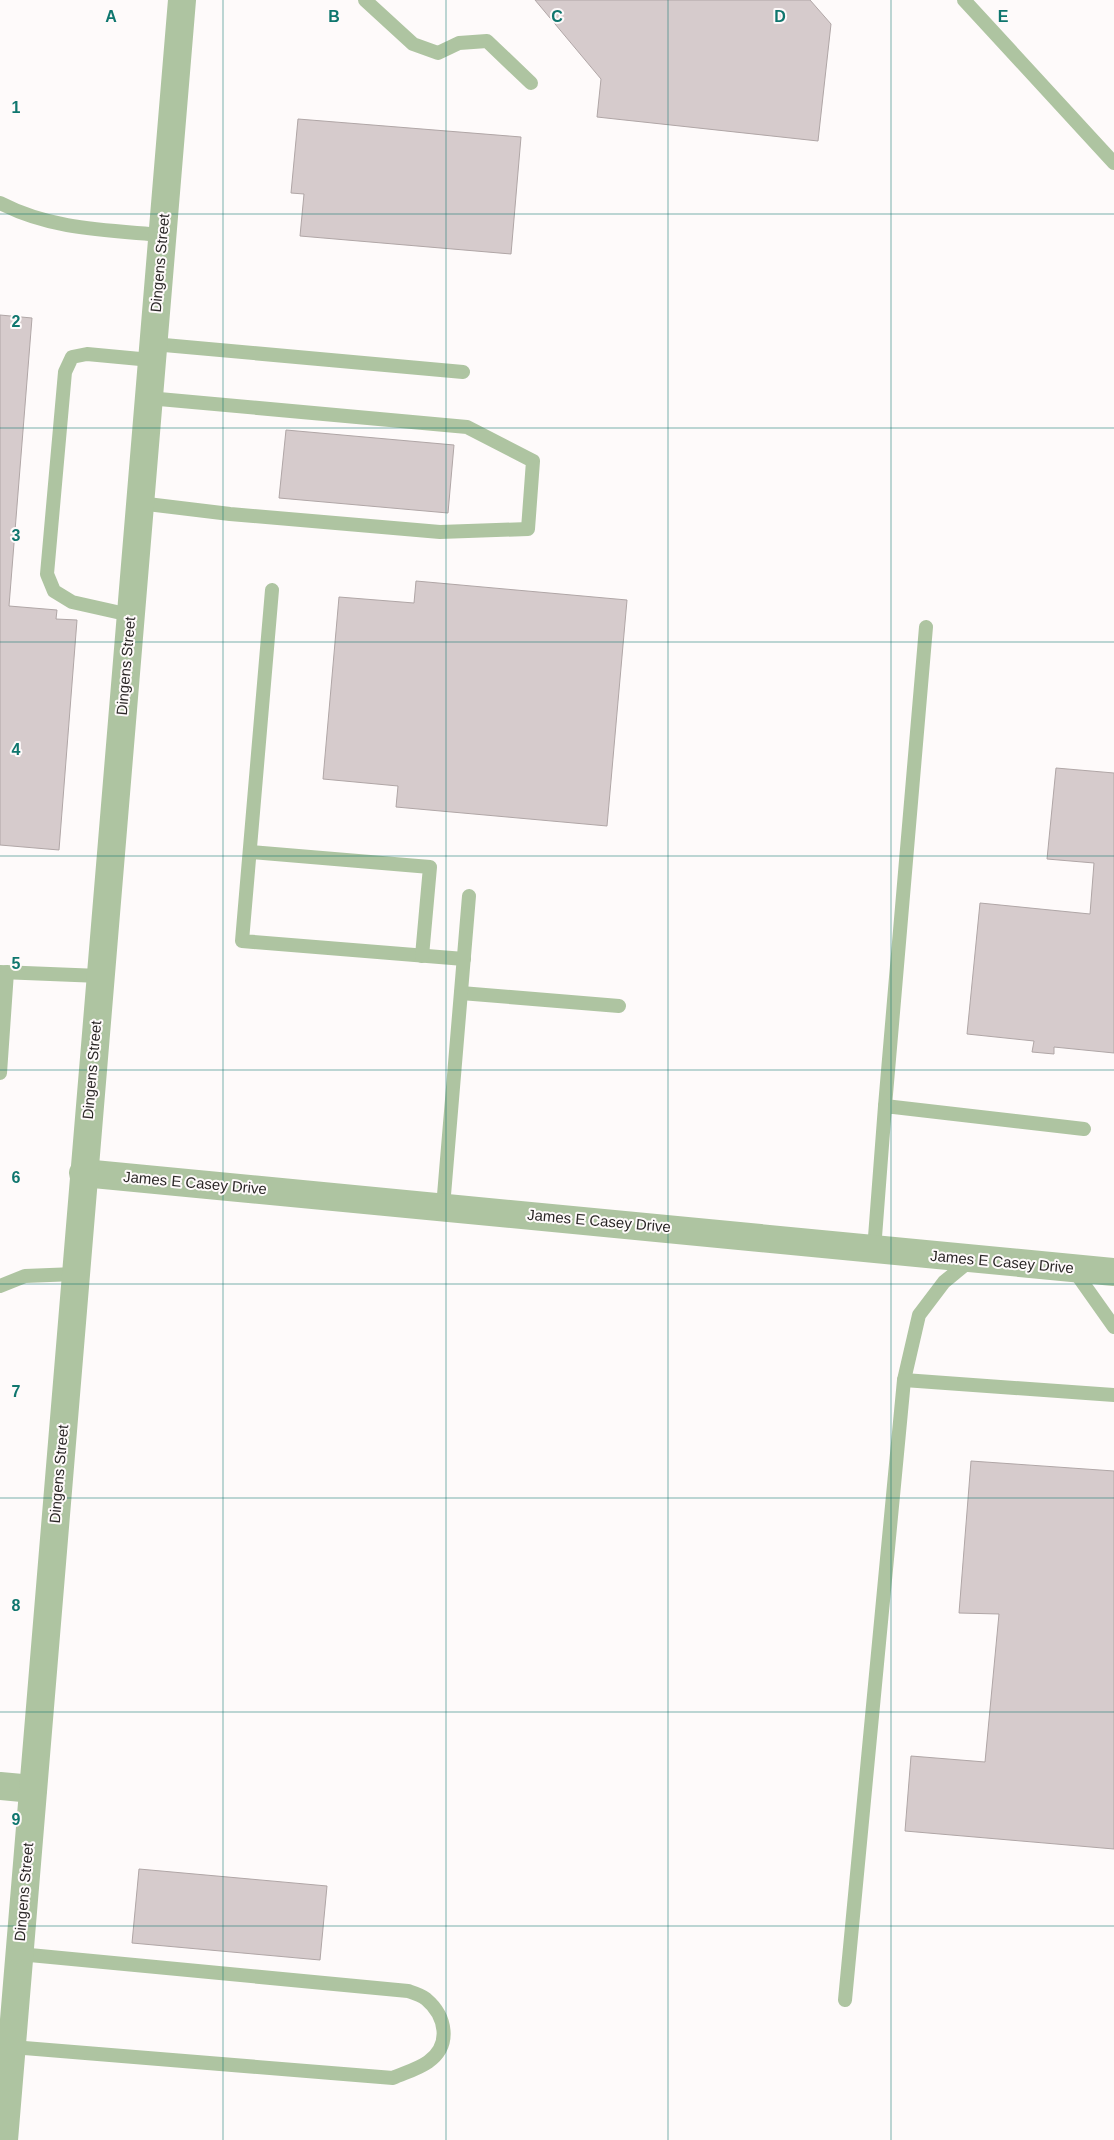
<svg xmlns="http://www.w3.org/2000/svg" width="1114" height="2140" font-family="Helvetica,sans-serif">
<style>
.building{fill:#d6cbcc;stroke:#b0a6a6}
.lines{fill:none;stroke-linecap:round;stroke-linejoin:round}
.service{stroke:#aec4a1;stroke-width:14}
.minor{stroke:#aec4a1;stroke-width:28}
.tertiary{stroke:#aec4a1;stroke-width:28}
.grid{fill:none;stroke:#0f766e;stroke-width:1;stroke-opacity:0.55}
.labels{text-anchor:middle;stroke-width:4;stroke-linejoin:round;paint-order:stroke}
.street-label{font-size:15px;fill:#2a2626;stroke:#fefafa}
.grid-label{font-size:16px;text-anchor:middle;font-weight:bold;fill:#0f766e;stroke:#fefafa;stroke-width:4;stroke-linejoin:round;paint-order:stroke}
</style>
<rect width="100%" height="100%" fill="#fefafa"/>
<!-- building -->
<g class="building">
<polygon points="535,0 810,0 831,24 818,141 597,117 601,79"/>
<polygon points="298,119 521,137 511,254 300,236 304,194 291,193"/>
<polygon points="0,315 32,318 9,606 57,610 56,619 77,620 59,850 0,845"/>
<polygon points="286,430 454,445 448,513 279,498"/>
<polygon points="416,581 627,600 607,826 396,807 398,786 323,779 339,597 414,603"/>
<polygon points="1056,768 1114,773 1114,1053 1054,1047 1054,1054 1032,1052 1034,1041 967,1034 980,903 1090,914 1094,863 1047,859"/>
<polygon points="971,1461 1114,1471 1114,1849 905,1831 911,1756 985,1762 999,1614 959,1613"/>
<polygon points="139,1869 327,1886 320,1960 132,1943"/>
</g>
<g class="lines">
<!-- service -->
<g class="service">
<polyline points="365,0 413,44 438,53 459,43 487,41 531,83"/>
<polyline points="964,0 1114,163"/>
<path d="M0,203C52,230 106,230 162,235"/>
<polyline points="153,344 463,372"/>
<polyline points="139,503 230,514 440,532 528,529 533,461 467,427 148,398"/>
<polyline points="272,590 242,941 464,959"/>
<polyline points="130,615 72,602 54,591 47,574 65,372 72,357 87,354 151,360"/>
<polyline points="250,852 430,867 422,956"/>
<polyline points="0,972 100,976"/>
<polyline points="461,993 619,1006"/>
<polyline points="0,1073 7,972"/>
<polyline points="885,1106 926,627"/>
<polyline points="443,1207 469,896"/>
<polyline points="874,1250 885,1106 1084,1129"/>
<polyline points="1073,1269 1114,1327"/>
<polyline points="0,1286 25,1276 75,1274"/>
<polyline points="904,1380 919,1315 944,1282 972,1259"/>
<polyline points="845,2000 904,1380 1114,1395"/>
<path d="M12,2047L393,2078C404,2073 418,2069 428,2062C452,2045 446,2016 426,1999C421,1995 414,1993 408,1991L19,1954"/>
</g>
<!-- minor -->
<g class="minor">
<polyline points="83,1173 1114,1272"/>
<polyline points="0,1786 33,1789"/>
</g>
<!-- tertiary -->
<polyline class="tertiary" points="4,2140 182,0"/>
</g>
<!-- grid -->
<path class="grid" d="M223,0V2140M446,0V2140M668,0V2140M891,0V2140M0,214H1114M0,428H1114M0,642H1114M0,856H1114M0,1070H1114M0,1284H1114M0,1498H1114M0,1712H1114M0,1926H1114"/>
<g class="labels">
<!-- street labels -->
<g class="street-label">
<text transform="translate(160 263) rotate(-85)" y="5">Dingens Street</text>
<text transform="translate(126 666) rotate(-85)" y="5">Dingens Street</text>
<text transform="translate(92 1070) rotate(-85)" y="5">Dingens Street</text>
<text transform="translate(195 1183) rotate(5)" y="5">James E Casey Drive</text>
<text transform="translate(599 1221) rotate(5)" y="5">James E Casey Drive</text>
<text transform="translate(1002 1262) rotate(5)" y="5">James E Casey Drive</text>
<text transform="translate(59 1474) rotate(-85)" y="5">Dingens Street</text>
<text transform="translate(24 1892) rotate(-85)" y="5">Dingens Street</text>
</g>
</g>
<g class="grid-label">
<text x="111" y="22">A</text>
<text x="334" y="22">B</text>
<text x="557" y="22">C</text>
<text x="780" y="22">D</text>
<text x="1003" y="22">E</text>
<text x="16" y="113">1</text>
<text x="16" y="327">2</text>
<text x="16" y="541">3</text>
<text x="16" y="755">4</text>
<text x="16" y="969">5</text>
<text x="16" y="1183">6</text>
<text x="16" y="1397">7</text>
<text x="16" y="1611">8</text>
<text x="16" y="1825">9</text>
</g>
</svg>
